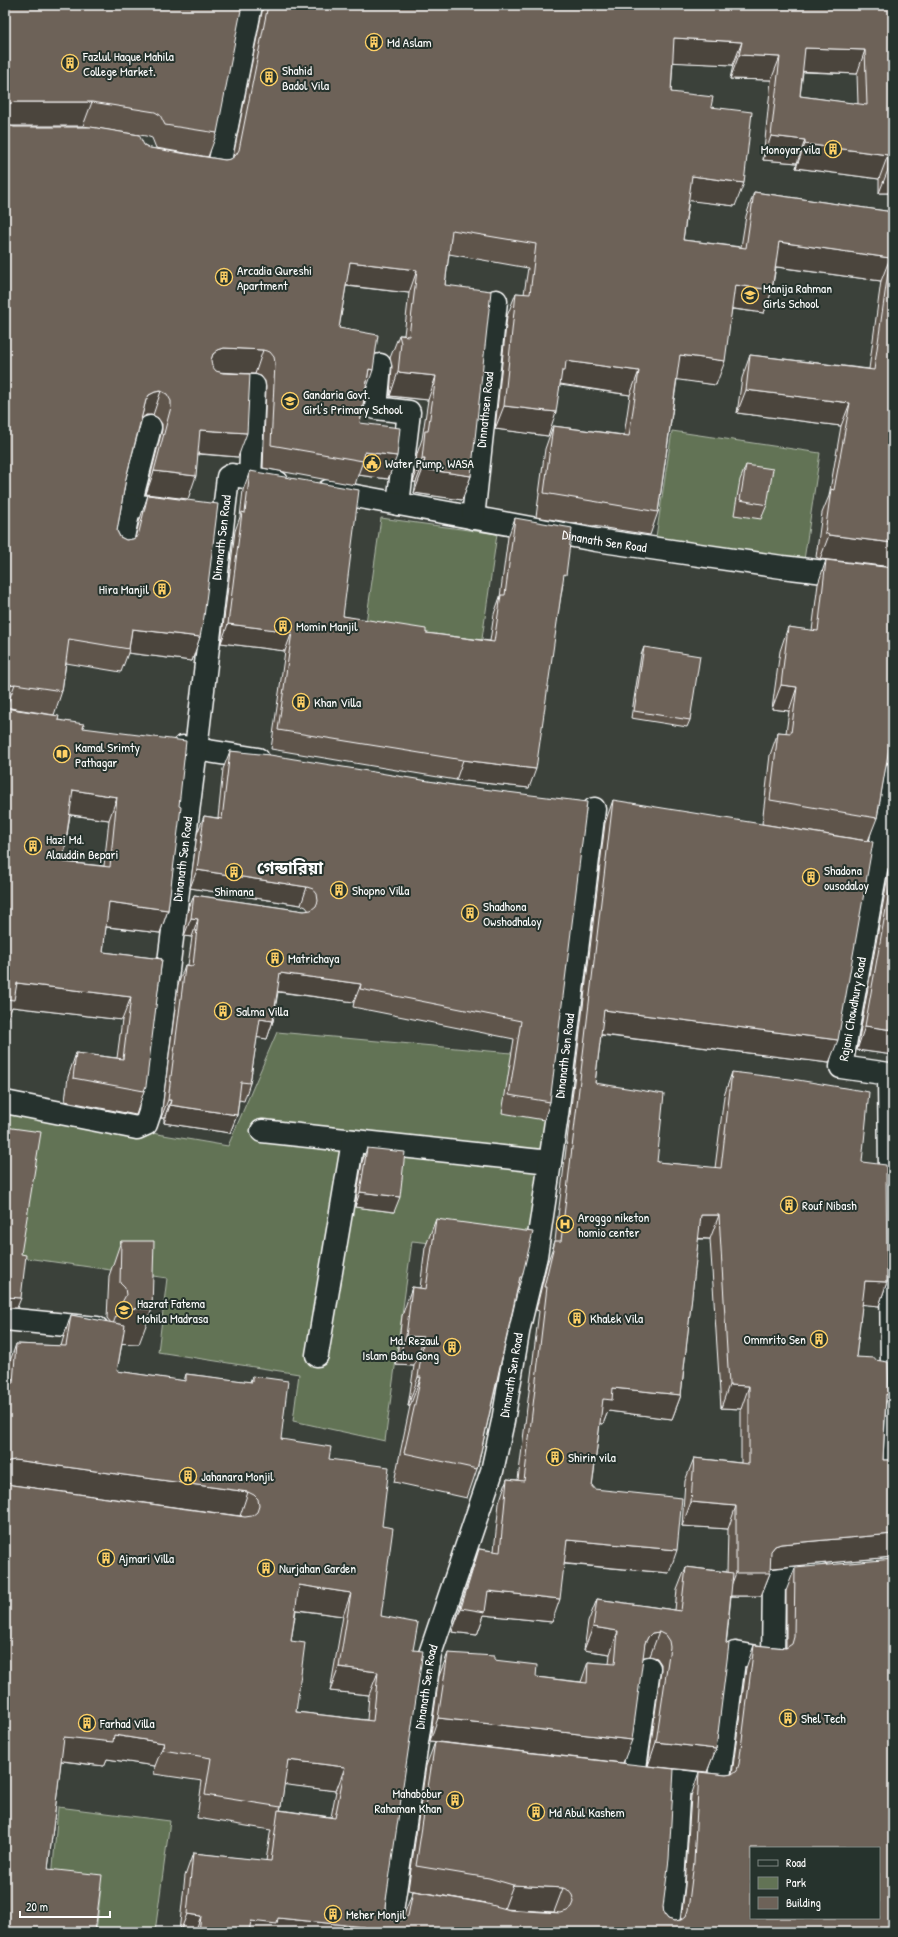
<svg xmlns="http://www.w3.org/2000/svg" width="898" height="1937" font-family="'Patrick Hand','Noto Sans Bengali',sans-serif">
<style>
.green{fill:#627355;stroke:#b0b9aa}
.lines{fill:none;stroke-linecap:round;stroke-linejoin:round}
.minor-casing{stroke:#fff;stroke-width:25}
.minor{stroke:#26332d;stroke-width:22}
.wall{fill:#5e544c;stroke:#fff;fill-rule:evenodd}
.shaded-wall{fill:#4c453e;stroke:#fff}
.building{fill:#6d6258;stroke:#fff;fill-rule:evenodd}
.labels{text-anchor:middle;stroke-width:4;stroke-linejoin:round;paint-order:stroke}
.poi-label{font-size:13px;fill:#fff;stroke:#26332d;text-anchor:start}
.street-label{font-size:13px;fill:#fff;stroke:#26332d}
.district-label{font-size:17px;font-weight:bold;fill:#fff;stroke:#26332d}
</style>
<rect width="100%" height="100%" fill="#3b413a"/>
<filter id="ink" filterUnits="userSpaceOnUse"><feTurbulence type="fractalNoise" baseFrequency=".025" numOctaves="2"/><feDisplacementMap in="SourceGraphic" scale="8" xChannelSelector="R" yChannelSelector="G"/><feConvolveMatrix kernelMatrix="1 2 1 2 8 2 1 2 1" color-interpolation-filters="sRGB"/></filter>
<g filter="url(#ink)">
<!-- green -->
<g class="green">
<polygon points="672,431 820,453 804,560 656,537"/>
<polygon points="381,518 497,534 481,646 365,630"/>
<polygon points="277,1032 556,1057 528,1253 412,1241 385,1441 293,1421 299,1374 158,1352 167,1278 5,1255 5,1108 228,1146"/>
<polygon points="58,1807 170,1821 155,1932 96,1932 101,1887 52,1879"/>
</g>
<g class="lines">
<!-- minor casing -->
<g class="minor-casing">
<g id="minor">
<polyline points="201,168 218,171 251,5"/>
<polyline points="380,365 376,408 409,412 398,504"/>
<polyline points="219,384 254,386 250,478"/>
<polyline points="150,427 130,505 173,510"/>
<path id="s1" d="M328,491L596,540L782,567L893,580"/>
<path id="s2" d="M473,518L496,301"/>
<polyline points="120,551 130,505"/>
<polyline points="183,747 258,759"/>
<polyline points="893,774 841,1067 889,1074 893,1470"/>
<polyline points="841,850 893,858"/>
<path id="s3" d="M5,1102L137,1128L146,1124L150,1112L196,749L228,477L232,475L277,482"/>
<polyline points="262,1131 550,1162"/>
<polyline points="5,1319 97,1328"/>
<polyline points="317,1355 353,1141"/>
<polyline points="634,1775 649,1668"/>
<polyline points="645,1777 718,1786 735,1653 773,1660 774,1580 821,1575"/>
<path id="s4" d="M389,1932L430,1654L492,1471L503,1421L519,1327L536,1256L557,1115L594,809"/>
<polyline points="667,1932 673,1884 679,1781"/>
</g>
</g>
<!-- minor -->
<use href="#minor" class="minor"/>
</g>
<!-- wall -->
<g class="wall">
<path d="M5,5L217,133L208,157L156,148L152,138L146,136L83,126H8L14,127L144,145L150,148L225,160L231,159L233,157L263,7V5H893V193H879V179L796,168L797,163L763,160L771,80L730,79L733,65L673,62L671,92L711,107L735,206L689,200L683,240L741,247L746,216L754,192L893,212V567L820,559L816,557L822,513L829,496L841,426L737,413L742,378L750,355L869,369L881,281L776,267L772,290L764,313L732,309L716,385L677,379L658,512L650,535L536,517L545,449L553,426L624,435L630,395L560,385L548,436L495,429L507,316L516,293L524,294L528,268L449,254L445,285L471,476L462,500L414,493L416,482H413L417,454L422,439L428,400L390,396L392,366L390,358L399,335H404L409,293L346,286L339,328L365,392L360,423L388,479L358,475L355,485L263,468L266,387L265,381L261,376L255,374L219,372L238,457L198,454L188,499L146,494L162,430V424L158,418L153,415H146L142,418L126,478L117,531L120,537L126,540L133,539L135,538L140,519L148,495L200,637L192,661L128,653L121,672L66,663L62,691L54,715L10,708L58,720L83,728L179,806L168,910L160,933L106,927L103,952L162,959L144,1091L136,1115L65,1101L68,1077L76,1053L117,1058L122,1020L12,1007L6,1023ZM803,72L857,74L858,104L800,96ZM70,815L109,820L104,866L63,862Z"/>
<polygon points="746,465 767,505 761,519 734,515 740,480"/>
<polygon points="250,471 343,616 426,633 490,641 494,614 500,597 508,537 515,518 563,583 529,788 456,780 271,749 285,651 221,643 235,531 240,517 243,490"/>
<polygon points="826,560 888,762 886,764 877,818 868,841 762,824 770,755 778,732 786,733 789,711 772,709 780,651 788,627 812,631 818,584"/>
<polygon points="644,647 690,720 687,727 631,718 641,655"/>
<polygon points="230,751 459,786 550,1102 544,1120 502,1113 514,1039 353,1007 354,1002 278,992 273,1021 267,1039 257,1037 250,1083 244,1101 239,1100 237,1115 230,1133 164,1123 164,1118 161,1118 178,985 185,965 188,965 192,937 184,936 187,913 194,895 304,911 309,911 306,907 301,905 190,888 197,834 204,816 218,818 223,769"/>
<polygon points="613,800 829,1063 601,1035 595,1083 657,1162 715,1168 724,1096 732,1072 862,1162 887,1282 879,1306 862,1304 856,1357 875,1360 889,1395 886,1402 883,1460 893,1460 893,1557 773,1568 770,1569 770,1573 761,1596 731,1596 716,1749 707,1772 648,1766 661,1670 661,1664 657,1658 650,1656 643,1657 623,1763 430,1741 439,1676 448,1653 494,1660 536,1677 581,1682 588,1662 609,1664 610,1654 584,1650 588,1622 597,1599 675,1610 677,1590 686,1567 727,1572 728,1529 682,1526 685,1481 694,1458 741,1463 741,1409 721,1408 710,1239 698,1239 681,1395 672,1419 608,1411 603,1424 600,1423 592,1487 669,1573 564,1564 552,1622 484,1615 477,1635 452,1632 471,1573 479,1549 494,1551 499,1503 507,1479 518,1480 539,1311 536,1310 547,1264 555,1241 605,823"/>
<polygon points="893,858 893,1055 857,1050 889,870"/>
<polygon points="367,1148 394,1212 355,1207 362,1162"/>
<polygon points="436,1219 522,1277 518,1289 477,1469 467,1498 394,1482 410,1406 408,1406 414,1366 396,1365 402,1316 412,1287 420,1288 425,1248"/>
<path d="M121,1241L139,1344L122,1343L117,1371L184,1381L186,1374L250,1382L252,1376L281,1439L329,1459L382,1526L381,1616L413,1650L385,1907L386,1913L390,1918L395,1921L402,1920L403,1919L404,1915L413,1891L486,1903L408,1890L426,1766L435,1742L663,1907L664,1914L668,1919L674,1921L681,1920L685,1886L691,1796L699,1772L726,1775L732,1774L746,1668L754,1645L786,1648V1591L795,1568L893,1932H179L185,1876L193,1853L266,1861L270,1834L271,1830L197,1818L202,1781L154,1774L155,1766L107,1759L104,1766L61,1761L48,1869L5,1932L7,1382L8,1367L16,1344L61,1346L63,1339L71,1315L111,1323L107,1318L109,1276ZM10,1484L240,1516H242L12,1485ZM296,1610L343,1616L330,1691L369,1695L367,1720L296,1712L291,1641ZM284,1784L336,1791L331,1817L280,1810L281,1807ZM505,1909L554,1912L558,1913L510,1910Z"/>
</g>
<!-- shaded-wall -->
<g class="shaded-wall">
<polygon points="674,38 742,42 733,65 665,62"/>
<polygon points="805,48 865,50 857,74 797,71"/>
<polygon points="739,55 780,57 771,80 730,79"/>
<polygon points="14,102 92,102 83,126 5,126 5,106 8,104"/>
<polygon points="771,136 805,140 797,163 763,160"/>
<polygon points="805,144 888,155 879,179 796,168"/>
<polygon points="888,170 893,170 893,193 879,193"/>
<polygon points="692,176 744,183 735,206 684,200"/>
<polygon points="779,242 890,258 881,281 770,266"/>
<polygon points="350,262 417,270 409,293 341,285"/>
<polygon points="735,285 772,290 764,313 727,308"/>
<polygon points="224,348 263,350 255,374 216,372 204,378 213,354 218,350"/>
<polygon points="680,355 725,361 716,385 672,379"/>
<polygon points="566,361 639,371 630,395 560,384 553,394"/>
<polygon points="369,369 373,370 365,393"/>
<polygon points="398,372 436,376 428,400 390,396"/>
<polygon points="746,390 850,403 841,426 737,413"/>
<polygon points="161,391 153,415 146,415 141,419 146,400 149,395 155,392"/>
<polygon points="504,406 556,412 548,436 495,429"/>
<polygon points="200,430 247,433 238,457 192,453"/>
<polygon points="365,452 397,456 388,479 358,475 363,461"/>
<polygon points="422,459 425,459 416,482 413,482"/>
<polygon points="423,469 471,476 462,500 414,493"/>
<polygon points="154,471 196,476 188,499 146,494"/>
<polygon points="829,535 893,543 893,567 820,559"/>
<polygon points="228,624 292,632 285,651 221,643"/>
<polygon points="132,629 200,637 192,661 128,653 129,649"/>
<polygon points="15,684 6,708 5,708 5,688 9,685"/>
<polygon points="781,685 797,687 789,711 772,709"/>
<polygon points="893,742 893,762 888,762 883,766 889,748 892,743"/>
<polygon points="463,760 536,769 529,788 456,780"/>
<polygon points="73,790 117,797 109,820 65,814"/>
<polygon points="197,870 307,887 301,905 190,888"/>
<polygon points="109,902 168,910 160,933 100,926"/>
<polygon points="191,918 198,919 192,937 184,936"/>
<polygon points="280,973 361,984 354,1002 274,991"/>
<polygon points="17,983 131,997 122,1020 12,1007 6,1023 5,1023 5,999"/>
<polygon points="604,1010 838,1040 829,1063 596,1034"/>
<polygon points="260,1019 273,1021 267,1039 254,1037"/>
<polygon points="865,1026 893,1030 893,1055 857,1050"/>
<polygon points="168,1100 171,1100 164,1118 161,1118"/>
<polygon points="170,1105 237,1115 230,1133 164,1123"/>
<polygon points="360,1192 400,1197 394,1212 355,1207"/>
<polygon points="701,1215 719,1215 710,1239 692,1238"/>
<polygon points="865,1281 887,1282 879,1306 857,1304"/>
<polygon points="5,1297 21,1298 17,1308 5,1308"/>
<polygon points="119,1308 152,1309 139,1344 106,1343"/>
<polygon points="406,1336 424,1337 414,1366 396,1365"/>
<polygon points="418,1377 421,1377 410,1406 408,1406"/>
<polygon points="729,1385 749,1386 741,1409 721,1408"/>
<polygon points="613,1388 681,1395 672,1419 608,1411 603,1424 594,1423 603,1399"/>
<polygon points="886,1394 889,1395 880,1418"/>
<polygon points="15,1460 248,1492 240,1516 5,1484 5,1464 9,1461"/>
<polygon points="691,1502 736,1506 728,1529 682,1526"/>
<polygon points="893,1534 893,1553 892,1557 773,1568 767,1570 770,1573 761,1596 727,1596 736,1573 771,1551 775,1546 781,1544"/>
<polygon points="567,1540 677,1550 669,1573 558,1563"/>
<polygon points="299,1585 351,1593 343,1616 291,1609"/>
<polygon points="488,1591 560,1599 552,1622 484,1615 477,1635 452,1632 461,1608"/>
<polygon points="593,1627 618,1631 610,1654 584,1650"/>
<polygon points="659,1632 650,1656 644,1657 639,1660 645,1643 648,1637 652,1633"/>
<polygon points="339,1667 378,1672 369,1695 330,1691"/>
<polygon points="438,1718 632,1740 623,1763 430,1741"/>
<polygon points="114,1735 164,1743 155,1766 107,1759 104,1766 55,1760 64,1737"/>
<polygon points="656,1742 716,1749 707,1772 648,1766"/>
<polygon points="288,1760 345,1767 336,1791 280,1784"/>
<polygon points="513,1885 563,1888 554,1912 504,1909"/>
<polygon points="187,1914 201,1916 195,1932 180,1932"/>
<polygon points="278,1918 365,1927 363,1932 247,1932 251,1921"/>
</g>
<!-- building -->
<g class="building">
<polygon points="5,5 242,5 217,133 165,125 160,115 155,112 92,102 14,102 8,104 5,106"/>
<path d="M268,5H893V170H888V155L805,144V140L771,136L780,57L739,55L742,42L674,38L671,92L713,97L711,107L752,112L744,183L692,176L683,240L746,248L754,192L893,212V543L829,535L825,533L831,489L834,490L850,403L746,390L750,355L874,370L890,258L779,242L772,290L735,285L725,361L680,355L658,512L544,493L553,426L629,436L639,371L566,361L565,371H562L556,412L504,406L516,293L530,294L536,244L452,230L445,285L491,291L471,476L423,469L425,459H422L425,431H428L436,376L398,372L401,343L399,335L409,336L417,270L350,262L339,328L378,335L373,370L369,369L360,423L400,428L397,456L365,452L363,461L271,445L275,363L274,357L270,352L263,350L224,348L218,350L213,354L211,360L212,366L216,371L223,373L250,374L247,433L200,430L196,476L154,471L171,407V401L167,394L161,391L155,392L149,395L146,400L126,478L117,531L120,537L126,540L133,539L138,536L148,495L218,504L204,617L200,637L132,629L129,649L69,639L62,691L15,684L9,685L5,688V123L7,125L14,127H91L139,135L144,145L150,148L225,160L231,159L236,155L239,150ZM805,48L865,50L867,105L800,96Z"/>
<polygon points="746,465 773,469 767,505 740,500"/>
<polygon points="250,471 359,490 343,616 426,629 426,633 494,642 501,595 505,595 515,518 572,528 566,575 564,574 536,769 463,760 278,730 292,632 228,624 242,512 245,513"/>
<polygon points="826,560 893,568 893,742 892,743 889,748 877,818 770,800 778,732 791,733 797,687 781,685 788,627 818,631"/>
<polygon points="644,647 700,656 690,720 634,711"/>
<path d="M5,705L11,709L59,716L58,720L84,724L83,728L186,741L179,806L181,807L168,910L109,902L103,952L162,959L146,1086L144,1091L73,1078L76,1053L123,1059L131,997L17,983L14,1000L5,999ZM73,790L117,797L110,867L63,862Z"/>
<polygon points="230,751 270,755 459,786 587,802 550,1102 509,1095 521,1021 360,989 361,984 280,973 273,1021 260,1019 250,1083 241,1082 237,1115 170,1105 171,1100 168,1100 185,967 185,965 193,966 198,919 191,918 194,895 304,911 311,910 316,906 318,901 317,894 313,889 307,887 197,870 204,816 222,819"/>
<polygon points="613,800 873,842 838,1040 604,1010 595,1083 664,1094 657,1162 721,1168 732,1072 798,1080 869,1092 862,1162 886,1165 887,1282 865,1281 856,1357 875,1358 875,1360 888,1362 889,1395 886,1394 883,1460 893,1460 893,1534 781,1544 775,1546 771,1551 770,1573 736,1573 736,1506 691,1502 694,1458 749,1464 749,1386 729,1385 719,1215 701,1215 681,1395 613,1388 612,1400 603,1399 592,1487 594,1487 594,1489 682,1498 677,1550 567,1540 560,1599 488,1591 485,1612 461,1608 479,1549 500,1552 507,1479 524,1481 547,1287 544,1287 555,1241 561,1241"/>
<polygon points="893,870 893,1030 865,1026"/>
<polygon points="5,1127 41,1132 21,1254 26,1255 21,1298 5,1297"/>
<polygon points="367,1148 405,1152 400,1197 360,1192"/>
<polygon points="436,1219 533,1232 522,1277 520,1277 477,1469 404,1453 421,1377 418,1377 424,1337 406,1336 412,1287 426,1289"/>
<polygon points="121,1241 154,1241 152,1309 119,1308 126,1295 125,1288 120,1283"/>
<path d="M71,1315L125,1325L117,1371L186,1381V1374L252,1382V1376L288,1381L281,1439L331,1447L329,1459L389,1467L382,1526L393,1528L381,1616L418,1623L413,1650L423,1651L385,1907L386,1913L390,1918L395,1921L402,1920L408,1916L413,1891L484,1903L510,1910L561,1913L567,1911L572,1907L574,1902L572,1895L568,1890L563,1888L513,1885L489,1878L416,1866L435,1742L674,1769L669,1859L663,1907L664,1914L668,1919L674,1921L681,1920L686,1916L688,1910L694,1862L699,1772L726,1775L732,1774L737,1770L739,1764L754,1645L786,1648L792,1644L794,1637L795,1568L893,1559V1932H365V1927L278,1918L277,1924L251,1921L249,1932H199L201,1916L187,1914L193,1853L271,1861L278,1810L335,1818L345,1767L288,1760L281,1807L205,1795L211,1758L163,1750L164,1743L114,1735L113,1742L64,1737L48,1869L102,1875L95,1932H5V1481L12,1485L245,1517L252,1516L257,1512L259,1506L258,1499L254,1495L248,1492L15,1460L9,1461L5,1464V1382L13,1383L16,1344L66,1346ZM299,1585L351,1593L339,1667L378,1672L373,1721L296,1712L305,1643L291,1641ZM751,1848H879V1918H751Z"/>
<polygon points="686,1567 733,1573 726,1643 729,1644 716,1749 656,1742 670,1647 669,1641 665,1635 659,1632 652,1633 648,1637 645,1643 632,1740 438,1718 448,1653 494,1656 494,1660 537,1665 536,1677 587,1683 588,1662 615,1664 618,1631 593,1627 597,1599 681,1611"/>
</g>
</g>
<!-- icons -->
<defs>
<g id="building-ring" transform="scale(0.9)"><circle r="9.5" fill="#26332d" stroke="#ffd166" stroke-width="1.5"/><path d="M-4-6H4V6H1V3H-1V6H-4ZM-2.5-4.3h1.7v1.8h-1.7ZM.8-4.3h1.7v1.8H.8ZM-2.5-1h1.7V.8h-1.7ZM.8-1h1.7V.8H.8Z" fill="#ffd166"/></g>
<g id="school-ring" transform="scale(0.9)"><circle r="9.5" fill="#26332d" stroke="#ffd166" stroke-width="1.5"/><path d="M0-5L7-2L0 1L-7-2ZM-4 1L0 2.5L4 1V4Q0 6-4 4Z" fill="#ffd166"/></g>
<g id="civic-ring" transform="scale(0.9)"><circle r="9.5" fill="#26332d" stroke="#ffd166" stroke-width="1.5"/><path d="M-.6-6.5H3V-4.5H.6V-3L4-1V1h2V6H-6V1h2V-1L-.6-3ZM-1.2 2.5V6h2.4V2.5Z" fill="#ffd166"/></g>
<g id="library-ring" transform="scale(0.9)"><circle r="9.5" fill="#26332d" stroke="#ffd166" stroke-width="1.5"/><path d="M-6-4Q-3-5.5-.7-3.5V5Q-3 3-6 4ZM6-4Q3-5.5 .7-3.5V5Q3 3 6 4Z" fill="#ffd166"/></g>
<g id="hospital-ring" transform="scale(0.9)"><circle r="9.5" fill="#26332d" stroke="#ffd166" stroke-width="1.5"/><path d="M-5-5h3v3.5h4V-5h3V5h-3V1.5h-4V5h-3Z" fill="#ffd166"/></g>
</defs>
<g fill-rule="evenodd">
<use href="#building-ring" x="374" y="42"/>
<use href="#building-ring" x="70" y="63"/>
<use href="#building-ring" x="269" y="77"/>
<use href="#building-ring" x="833" y="149"/>
<use href="#building-ring" x="224" y="277"/>
<use href="#school-ring" x="750" y="295"/>
<use href="#school-ring" x="290" y="401"/>
<use href="#civic-ring" x="372" y="463"/>
<use href="#building-ring" x="162" y="589"/>
<use href="#building-ring" x="283" y="626"/>
<use href="#building-ring" x="301" y="702"/>
<use href="#library-ring" x="62" y="754"/>
<use href="#building-ring" x="33" y="846"/>
<use href="#building-ring" x="234" y="872"/>
<use href="#building-ring" x="811" y="877"/>
<use href="#building-ring" x="339" y="890"/>
<use href="#building-ring" x="470" y="913"/>
<use href="#building-ring" x="275" y="958"/>
<use href="#building-ring" x="223" y="1011"/>
<use href="#building-ring" x="789" y="1205"/>
<use href="#hospital-ring" x="565" y="1224"/>
<use href="#school-ring" x="124" y="1310"/>
<use href="#building-ring" x="577" y="1318"/>
<use href="#building-ring" x="819" y="1339"/>
<use href="#building-ring" x="452" y="1347"/>
<use href="#building-ring" x="555" y="1457"/>
<use href="#building-ring" x="188" y="1476"/>
<use href="#building-ring" x="106" y="1558"/>
<use href="#building-ring" x="266" y="1568"/>
<use href="#building-ring" x="788" y="1718"/>
<use href="#building-ring" x="87" y="1723"/>
<use href="#building-ring" x="455" y="1800"/>
<use href="#building-ring" x="536" y="1812"/>
<use href="#building-ring" x="333" y="1914"/>
</g>
<g class="labels">
<!-- poi labels -->
<g class="poi-label">
<text x="387" y="47">Md Aslam</text>
<text x="83" y="61">Fazlul Haque Mahila<tspan x="83" dy="15">College Market.</tspan></text>
<text x="282" y="75">Shahid<tspan x="282" dy="15">Badol Vila</tspan></text>
<text x="820" y="154" text-anchor="end">Monoyar vila</text>
<text x="237" y="275">Arcadia Qureshi<tspan x="237" dy="15">Apartment</tspan></text>
<text x="763" y="293">Manija Rahman<tspan x="763" dy="15">Girls School</tspan></text>
<text x="303" y="399">Gandaria Govt.<tspan x="303" dy="15">Girl's Primary School</tspan></text>
<text x="385" y="468">Water Pump, WASA</text>
<text x="149" y="594" text-anchor="end">Hira Manjil</text>
<text x="296" y="631">Momin Manjil</text>
<text x="314" y="707">Khan Villa</text>
<text x="75" y="752">Kamal Srimty<tspan x="75" dy="15">Pathagar</tspan></text>
<text x="46" y="844">Hazi Md.<tspan x="46" dy="15">Alauddin Bepari</tspan></text>
<text x="824" y="875">Shadona<tspan x="824" dy="15">ousodaloy</tspan></text>
<text x="352" y="895">Shopno Villa</text>
<text x="234" y="896" text-anchor="middle">Shimana</text>
<text x="483" y="911">Shadhona<tspan x="483" dy="15">Owshodhaloy</tspan></text>
<text x="288" y="963">Matrichaya</text>
<text x="236" y="1016">Salma Villa</text>
<text x="802" y="1210">Rouf Nibash</text>
<text x="578" y="1222">Aroggo niketon<tspan x="578" dy="15">homio center</tspan></text>
<text x="137" y="1308">Hazrat Fatema<tspan x="137" dy="15">Mohila Madrasa</tspan></text>
<text x="590" y="1323">Khalek Vila</text>
<text x="806" y="1344" text-anchor="end">Ommrito Sen</text>
<text x="439" y="1345" text-anchor="end">Md. Rezaul<tspan x="439" dy="15">Islam Babu Gong</tspan></text>
<text x="568" y="1462">Shirin vila</text>
<text x="201" y="1481">Jahanara Monjil</text>
<text x="119" y="1563">Ajmari Villa</text>
<text x="279" y="1573">Nurjahan Garden</text>
<text x="801" y="1723">Shel Tech</text>
<text x="100" y="1728">Farhad Villa</text>
<text x="442" y="1798" text-anchor="end">Mahabobur<tspan x="442" dy="15">Rahaman Khan</tspan></text>
<text x="549" y="1817">Md Abul Kashem</text>
<text x="346" y="1919">Meher Monjil</text>
</g>
<!-- street labels -->
<g class="street-label">
<text dy="5" stroke="none"><textPath href="#s2" startOffset="109">Dinnathsen Road</textPath></text>
<text dy="5" stroke="none"><textPath href="#s3" startOffset="736">Dinanath Sen Road</textPath></text>
<text dy="5" stroke="none"><textPath href="#s1" startOffset="281">Dinanath Sen Road</textPath></text>
<text dy="5" stroke="none"><textPath href="#s3" startOffset="412">Dinanath Sen Road</textPath></text>
<text transform="translate(852 1009) rotate(-80)" y="5">Rajani Chowdhury Road</text>
<text dy="5" stroke="none"><textPath href="#s4" startOffset="896">Dinanath Sen Road</textPath></text>
<text dy="5" stroke="none"><textPath href="#s4" startOffset="572">Dinanath Sen Road</textPath></text>
<text dy="5" stroke="none"><textPath href="#s4" startOffset="248">Dinanath Sen Road</textPath></text>
</g>
<!-- district labels -->
<g class="district-label">
<text x="290" y="874">গেন্ডারিয়া</text>
</g>
</g>
<!-- margin -->
<rect width="898" height="1937" fill="none" stroke="#26332d" stroke-width="20"/>
<rect x="10" y="10" width="878" height="1917" fill="none" stroke="#fff" stroke-width="1.5" filter="url(#ink)"/>
<!-- legend -->
<rect x="750" y="1847" width="130" height="72" fill="#26332d" stroke="#7d8581"/>
<rect x="758" y="1860" width="20" height="6" fill="#26332d" stroke="#7d8581"/>
<text x="786" y="1867" font-size="12" fill="#ffffff">Road</text>
<rect x="758" y="1877" width="20" height="12" fill="#627355" stroke="#7d8581"/>
<text x="786" y="1887" font-size="12" fill="#ffffff">Park</text>
<rect x="758" y="1897" width="20" height="12" fill="#6d6258" stroke="#7d8581"/>
<text x="786" y="1907" font-size="12" fill="#ffffff">Building</text>
<!-- scale -->
<path d="M20 1911v6h90v-6" fill="none" stroke="#ffffff" stroke-width="2"/>
<text x="26" y="1911" font-size="12" fill="#ffffff" stroke="#26332d" stroke-width="3" paint-order="stroke">20 m</text>
</svg>
